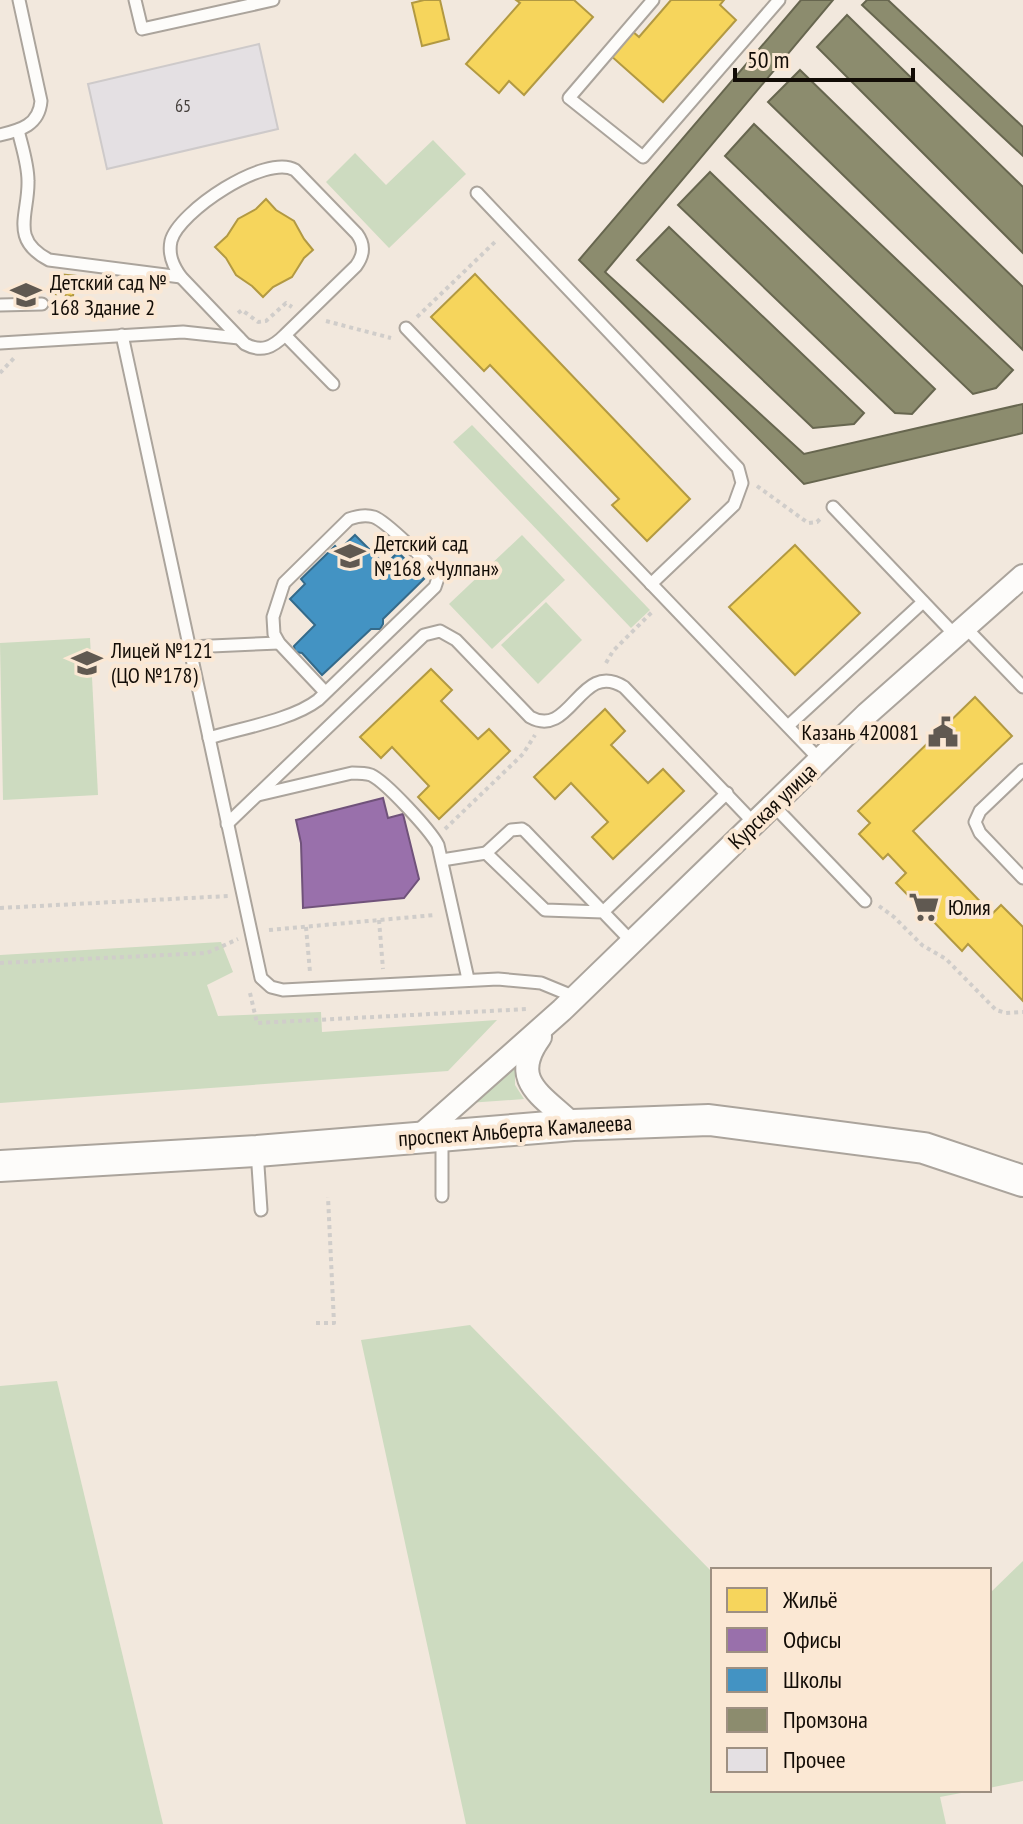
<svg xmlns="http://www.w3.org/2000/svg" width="1023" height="1824" font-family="'PT Sans Narrow',sans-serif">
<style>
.green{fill:#cddbc0}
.homes{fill:#f6d55c;stroke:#b29942;stroke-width:2}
.offices{fill:#9970ab;stroke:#70527a;stroke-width:2}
.schools{fill:#4393c3;stroke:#346a8a;stroke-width:2}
.industry{fill:#8c8c6e;stroke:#67664f;stroke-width:2}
.building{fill:#e4e0e3;stroke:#cecaca;stroke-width:2}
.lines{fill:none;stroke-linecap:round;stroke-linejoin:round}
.lane-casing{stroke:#aba49c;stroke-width:15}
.street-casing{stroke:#aba49c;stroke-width:26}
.secondary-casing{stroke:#aba49c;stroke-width:34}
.path{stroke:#d0cdca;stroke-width:4;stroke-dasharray:4 4;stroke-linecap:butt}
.lane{stroke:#fdfcfa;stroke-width:11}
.street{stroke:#fdfcfa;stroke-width:22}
.secondary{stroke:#fdfcfa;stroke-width:30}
.labels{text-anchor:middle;stroke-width:8;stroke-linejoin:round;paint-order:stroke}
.number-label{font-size:18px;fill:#46413d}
.poi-label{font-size:22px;fill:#120c06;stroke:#fbe8d4;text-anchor:start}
.street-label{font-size:22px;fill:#120c06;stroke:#fbe8d4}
</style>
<rect width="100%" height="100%" fill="#f2e8dd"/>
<!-- green -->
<g class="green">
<polygon points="433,140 466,174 389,248 326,182 355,153 386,185"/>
<polygon points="472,425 650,610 631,628 453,442"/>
<polygon points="522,535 565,580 492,649 449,604"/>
<polygon points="546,602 582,640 538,684 501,645"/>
<polygon points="90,638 98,795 3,800 0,643"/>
<polygon points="221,942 233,972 207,985 218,1016 321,1012 322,1032 497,1020 448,1071 0,1103 0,955"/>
<polygon points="515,1058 515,1085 524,1099 468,1103"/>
<polygon points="470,1325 713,1573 713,1790 977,1790 940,1797 946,1824 466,1824 361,1340"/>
<polygon points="57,1381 163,1824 0,1824 0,1386"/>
<polygon points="1023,1561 1023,1781 989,1788 989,1594"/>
</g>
<!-- homes -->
<g class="homes">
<polygon points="424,0 440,0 449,39 422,46 412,3"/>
<polygon points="516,0 574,0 593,17 524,95 509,81 499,93 466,64 520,3"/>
<polygon points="671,0 724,0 720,5 736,20 663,102 610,55 632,31 639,37"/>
<polygon points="266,199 276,210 294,221 304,239 313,250 304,258 292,277 273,287 263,297 252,286 236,275 226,258 215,247 227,236 238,219 256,209"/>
<polygon points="58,274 76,276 73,296 55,294"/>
<polygon points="475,274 690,499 647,541 612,505 619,499 490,365 484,371 431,317"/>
<polygon points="795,545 860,613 795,675 729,607"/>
<polygon points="431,669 452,690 441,701 478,739 489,729 510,751 439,819 418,797 429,786 392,747 381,758 360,737"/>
<polygon points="975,697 1012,736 913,831 992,914 1001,905 1023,927 1023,1001 968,944 962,951 896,883 906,873 888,854 883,859 859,834 870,823 858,811"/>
<polygon points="605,709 625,731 611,745 648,783 663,769 684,791 613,859 592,837 608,822 571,783 555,799 534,777"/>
</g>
<!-- offices -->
<polygon class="offices" points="383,798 388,818 403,814 419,879 404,898 303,908 301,843 296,820"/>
<!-- schools -->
<polygon class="schools" points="355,535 385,565 398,552 424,579 383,619 383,624 380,629 371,629 322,675 302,653 295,652 294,646 315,625 290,599 305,584 301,579 335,546 339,550"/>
<!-- industry -->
<g class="industry">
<polygon points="801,0 833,0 605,272 804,454 1023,404 1023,433 804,484 579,260"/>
<polygon points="867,0 888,0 1023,127 1023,156 862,5"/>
<polygon points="847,15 1023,187 1023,253 817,47"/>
<polygon points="800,70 1023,287 1023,350 768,102"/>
<polygon points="754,124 1013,370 996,388 973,394 725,156"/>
<polygon points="710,172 935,389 912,414 895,413 678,205"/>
<polygon points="669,227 864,413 854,424 813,428 637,260"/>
</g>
<!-- building -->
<polygon class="building" points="259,44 278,129 107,169 88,84"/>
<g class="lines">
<!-- lane casing -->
<g class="lane-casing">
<g id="lane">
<polyline points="135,0 142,29 273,0"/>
<polyline points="653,0 569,98 643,157 779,0"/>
<path d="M18,130C22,147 28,164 28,181C29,214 9,239 49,260L181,277"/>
<path d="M0,135C21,130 39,125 41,101L19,0"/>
<polyline points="477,193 738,468 742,483 734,505 651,584"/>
<polyline points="0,305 42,304"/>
<polyline points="406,328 820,760"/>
<polyline points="122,335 261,978 271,987 283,990 498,979 541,983 575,997"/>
<path d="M285,335L356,266C364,255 365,245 357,234L295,170C266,153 178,212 171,241C168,255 173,266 181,277L245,344C262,353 273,347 285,335L333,384"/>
<polyline points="0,343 183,332 239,338"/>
<polyline points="833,507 956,636"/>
<polyline points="966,628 1023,687"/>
<polyline points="189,647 279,643"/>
<polyline points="788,726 923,602"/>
<path d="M209,738C241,728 292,720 318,700L435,587L438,578C433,566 385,521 374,517C365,514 357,516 349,519L284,583L273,617L274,634L279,643L325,692"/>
<polyline points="1023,770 980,811 975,822 980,833 1023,878"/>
<path d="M258,795L352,773C359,773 365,773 371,775C386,782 430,830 438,845L468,979"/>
<polyline points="773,805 865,901"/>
<path d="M227,824L424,635L440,631L456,640L530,717C571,740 580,659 624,687L754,823"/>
<polyline points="442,860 486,853"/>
<polyline points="632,942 525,831 522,829 511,830 486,853 545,910 603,912 727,793"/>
<polyline points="442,1137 442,1196"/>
<polyline points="257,1151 261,1210"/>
</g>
</g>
<!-- street casing -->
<g class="street-casing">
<g id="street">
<path d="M540,1037C508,1081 542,1095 573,1125"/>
<polyline points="421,1135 562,1010 867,714 1023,576"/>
</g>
</g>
<!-- secondary casing -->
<g class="secondary-casing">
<polyline id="secondary" points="0,1166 257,1151 573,1125 709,1120 924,1148 1023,1181"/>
</g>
<!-- path -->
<g class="path">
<polyline points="238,313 242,310 258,322 266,321 286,303 292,307"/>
<polyline points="417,317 497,240"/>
<polyline points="326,321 391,338"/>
<polyline points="0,373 14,358"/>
<polyline points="757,486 808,523 817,522 822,517"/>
<polyline points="606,663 613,651 653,611"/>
<polyline points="445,829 523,754 535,735"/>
<polyline points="879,906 894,917 922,945 946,959 996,1010 1006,1013 1023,1012"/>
<polyline points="0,908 228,896"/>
<polyline points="379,920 383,969"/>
<polyline points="306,927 310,972"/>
<polyline points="269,930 435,915"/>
<polyline points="0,963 207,953 238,939"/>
<polyline points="250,993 257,1023 528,1009"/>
<polyline points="316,1323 334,1323 328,1197"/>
</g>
<!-- lane -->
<use href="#lane" class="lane"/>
<!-- street -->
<use href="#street" class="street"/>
<!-- secondary -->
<use href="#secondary" class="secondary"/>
</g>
<!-- icons -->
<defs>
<g id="school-bare" transform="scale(2.4)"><path d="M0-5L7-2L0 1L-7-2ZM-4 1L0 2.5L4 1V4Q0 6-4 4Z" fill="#605951" stroke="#fbe8d4" stroke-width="2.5" paint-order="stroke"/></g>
<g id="civic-bare" transform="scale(2.4)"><path d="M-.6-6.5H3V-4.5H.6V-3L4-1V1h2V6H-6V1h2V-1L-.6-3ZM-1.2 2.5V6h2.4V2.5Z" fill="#605951" stroke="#fbe8d4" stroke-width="2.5" paint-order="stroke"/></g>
<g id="supermarket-bare" transform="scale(2.4)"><path d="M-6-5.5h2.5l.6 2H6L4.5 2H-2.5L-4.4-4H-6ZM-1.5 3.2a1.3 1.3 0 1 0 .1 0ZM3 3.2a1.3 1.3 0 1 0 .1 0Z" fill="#605951" stroke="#fbe8d4" stroke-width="2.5" paint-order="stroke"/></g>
</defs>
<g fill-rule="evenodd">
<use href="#school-bare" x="26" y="295"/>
<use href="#school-bare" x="350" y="556"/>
<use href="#school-bare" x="87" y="663"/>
<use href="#civic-bare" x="943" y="732"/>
<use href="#supermarket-bare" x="924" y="907"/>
</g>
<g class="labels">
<!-- number labels -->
<g class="number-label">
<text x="183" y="112">65</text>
</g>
<!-- poi labels -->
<g class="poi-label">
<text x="50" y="290">Детский сад №<tspan x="50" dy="25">168 Здание 2</tspan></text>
<text x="374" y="551">Детский сад<tspan x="374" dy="25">№168 «Чулпан»</tspan></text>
<text x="111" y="658">Лицей №121<tspan x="111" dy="25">(ЦО №178)</tspan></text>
<text x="919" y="740" text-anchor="end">Казань 420081</text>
<text x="948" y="915">Юлия</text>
</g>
<!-- street labels -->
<g class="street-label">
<text transform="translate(772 806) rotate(-44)" y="8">Курская улица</text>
<text transform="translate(515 1130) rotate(-4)" y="8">проспект Альберта Камалеева</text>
</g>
</g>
<!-- legend -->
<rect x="711" y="1568" width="280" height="224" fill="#fbe8d4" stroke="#9e9082" stroke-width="2"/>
<rect x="727" y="1588" width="40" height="24" fill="#f6d55c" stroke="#9e9082" stroke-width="2"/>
<text x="783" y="1608" font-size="24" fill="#120c06">Жильё</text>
<rect x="727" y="1628" width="40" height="24" fill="#9970ab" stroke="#9e9082" stroke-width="2"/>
<text x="783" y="1648" font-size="24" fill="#120c06">Офисы</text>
<rect x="727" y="1668" width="40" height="24" fill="#4393c3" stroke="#9e9082" stroke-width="2"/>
<text x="783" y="1688" font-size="24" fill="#120c06">Школы</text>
<rect x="727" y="1708" width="40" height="24" fill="#8c8c6e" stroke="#9e9082" stroke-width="2"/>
<text x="783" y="1728" font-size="24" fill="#120c06">Промзона</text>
<rect x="727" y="1748" width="40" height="24" fill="#e4e0e3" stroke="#9e9082" stroke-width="2"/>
<text x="783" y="1768" font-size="24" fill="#120c06">Прочее</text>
<!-- scale -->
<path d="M735 68v12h178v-12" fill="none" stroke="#120c06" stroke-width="4"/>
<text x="747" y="68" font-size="24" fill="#120c06" stroke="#fbe8d4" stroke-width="6" paint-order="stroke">50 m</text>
</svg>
